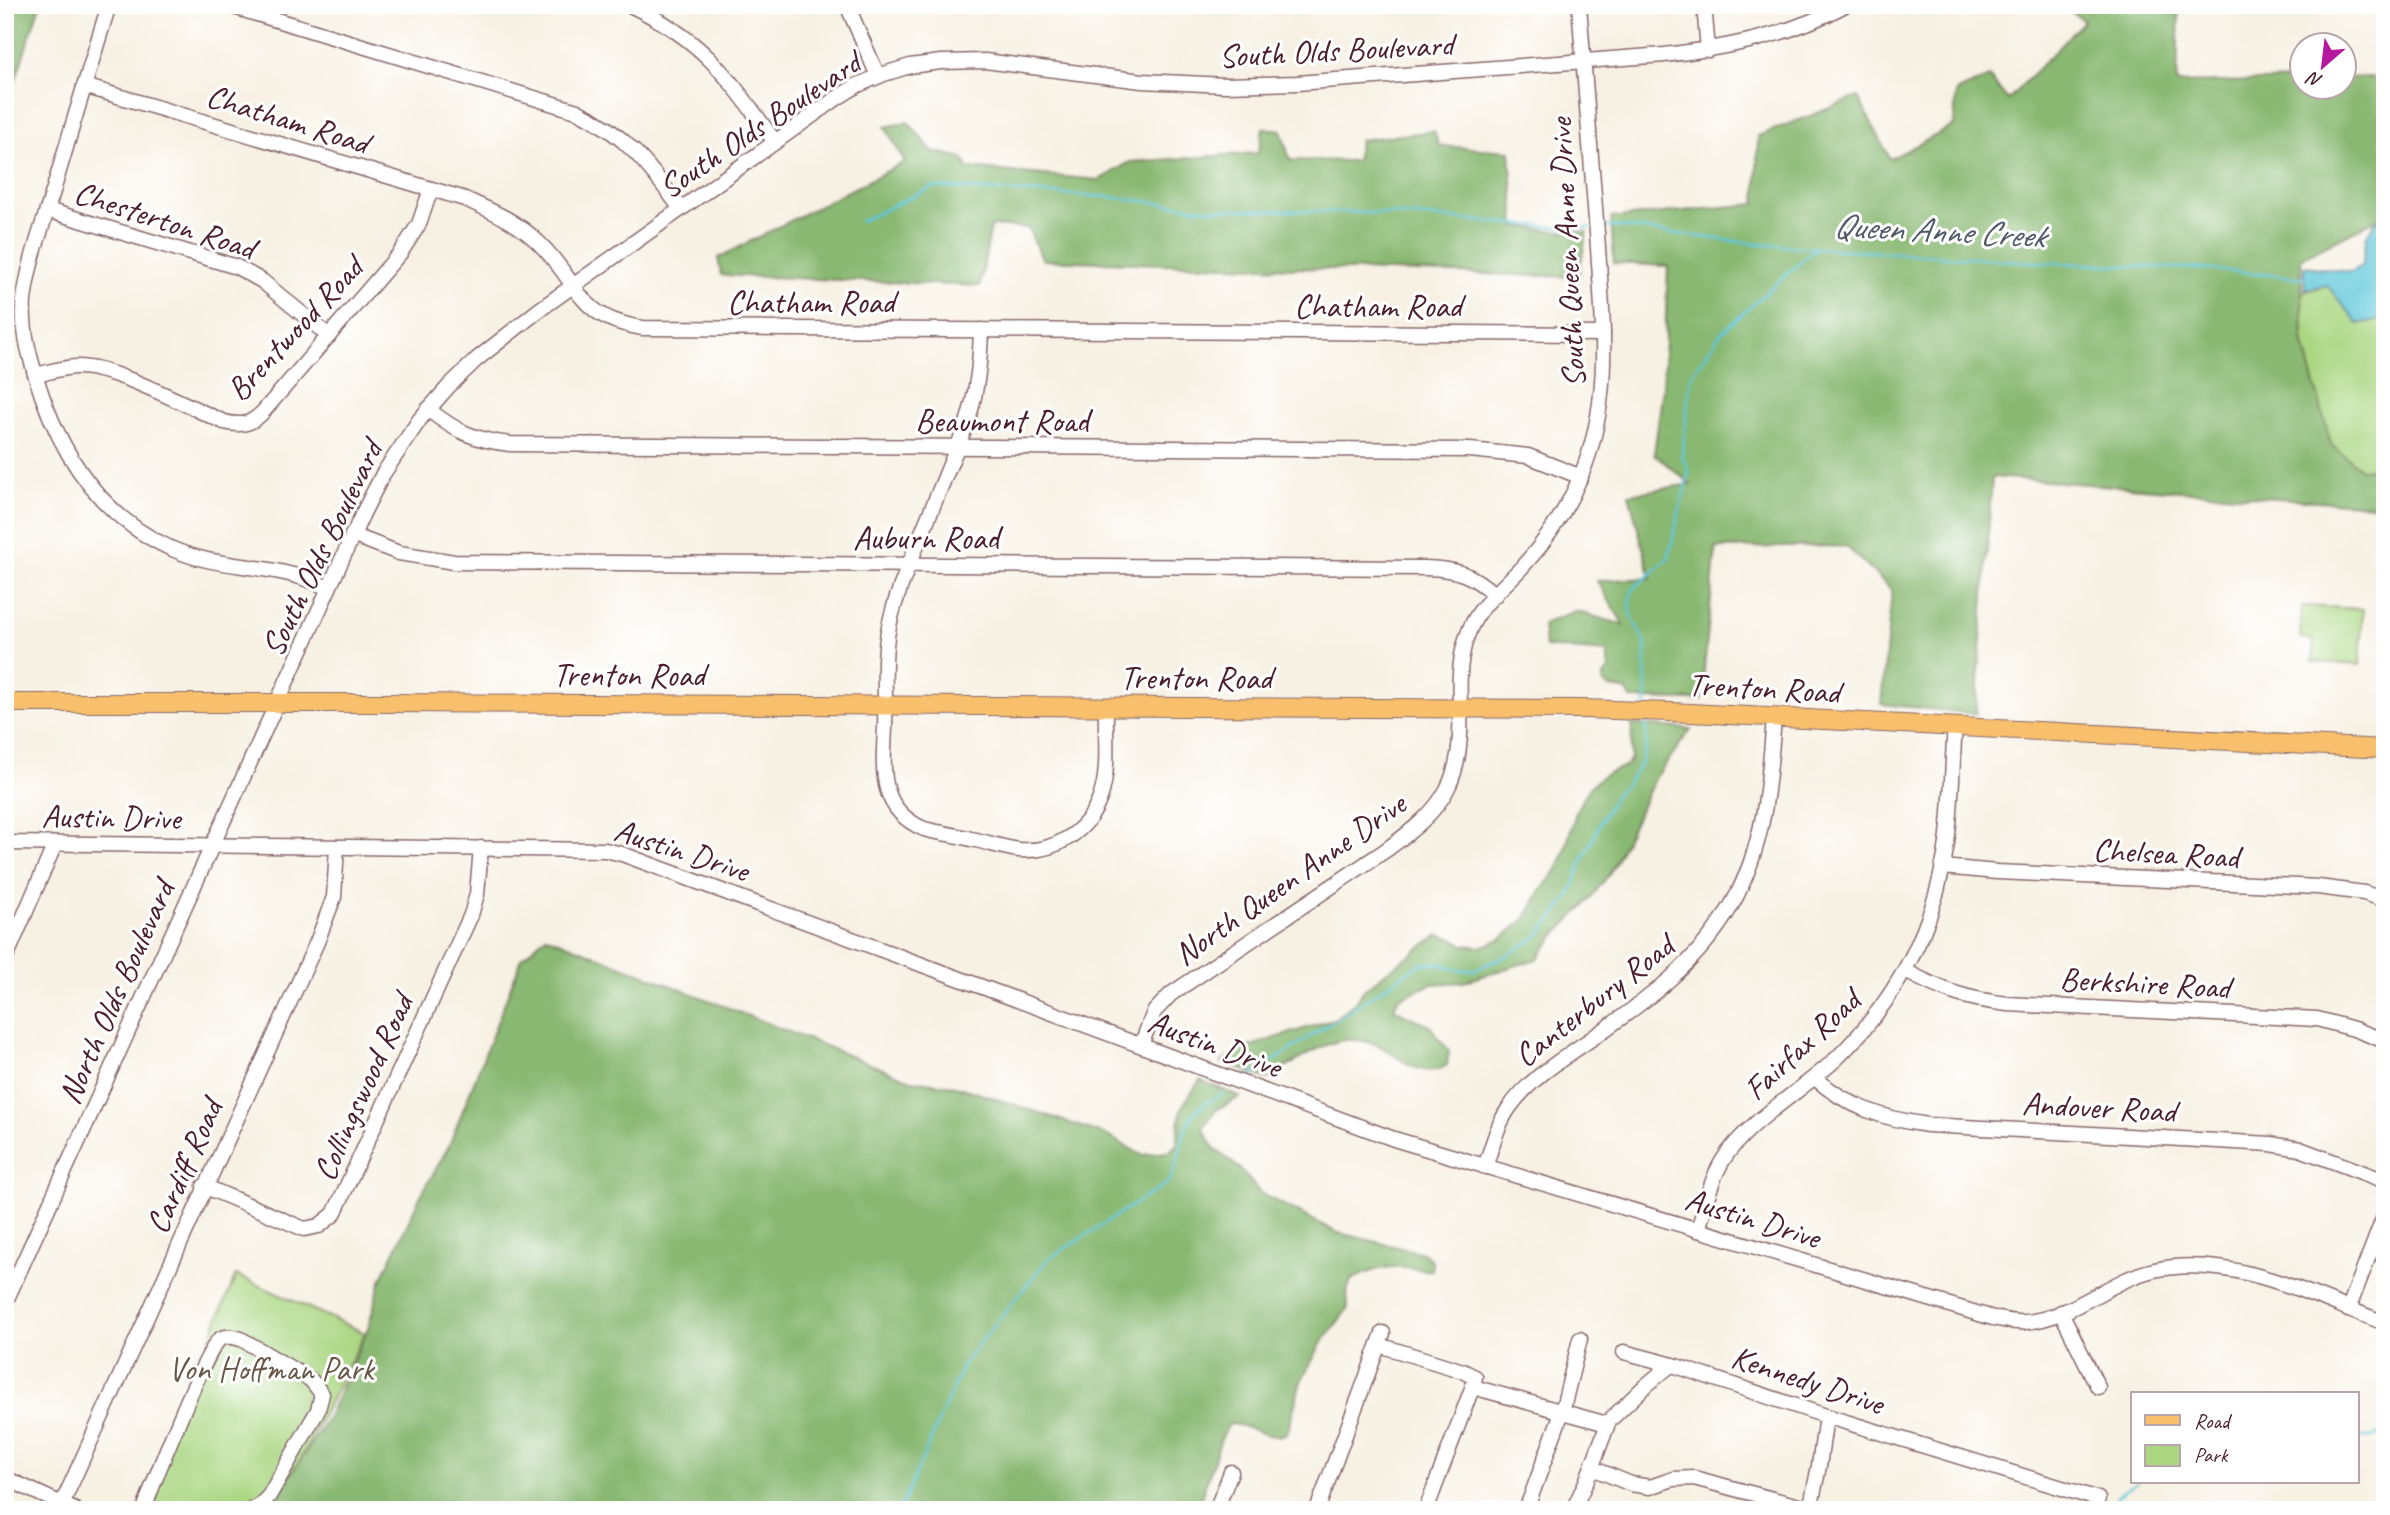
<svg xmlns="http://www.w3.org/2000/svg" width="2390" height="1515" font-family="Caveat,sans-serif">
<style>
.green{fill:#abd783;stroke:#7a7b57;stroke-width:2}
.forest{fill:#88b871;stroke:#696c4e;stroke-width:2}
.water{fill:#5ec7da;stroke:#547382;stroke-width:2}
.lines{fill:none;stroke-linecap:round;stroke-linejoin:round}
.stream{stroke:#5ec7da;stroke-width:2.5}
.minor-casing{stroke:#87686b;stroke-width:17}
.major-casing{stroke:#87686b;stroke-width:20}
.minor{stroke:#fff;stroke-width:14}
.major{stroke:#f8bf6c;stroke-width:18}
.labels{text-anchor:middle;stroke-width:6;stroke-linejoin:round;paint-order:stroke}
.street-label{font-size:33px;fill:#4a1f2b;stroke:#fff}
.park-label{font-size:33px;fill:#675645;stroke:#fff}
.water-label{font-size:35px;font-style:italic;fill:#515a68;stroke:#fff}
</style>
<rect width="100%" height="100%" fill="#fff"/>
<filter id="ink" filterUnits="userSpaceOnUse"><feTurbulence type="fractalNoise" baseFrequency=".0143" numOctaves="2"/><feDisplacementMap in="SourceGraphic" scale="14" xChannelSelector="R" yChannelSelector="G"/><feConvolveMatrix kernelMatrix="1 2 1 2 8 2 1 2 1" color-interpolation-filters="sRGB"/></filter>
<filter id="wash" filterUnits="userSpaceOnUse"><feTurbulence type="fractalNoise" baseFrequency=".00686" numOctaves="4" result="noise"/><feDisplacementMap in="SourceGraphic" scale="28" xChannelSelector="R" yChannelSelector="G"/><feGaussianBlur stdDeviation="1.57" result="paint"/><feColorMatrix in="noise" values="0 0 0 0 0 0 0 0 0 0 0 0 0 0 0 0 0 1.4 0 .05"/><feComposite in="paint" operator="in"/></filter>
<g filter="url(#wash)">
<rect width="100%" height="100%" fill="#f7f1e3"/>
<!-- green -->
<g class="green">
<polygon points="2327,285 2358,324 2385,318 2385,470 2361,469 2331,445 2303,341 2302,292"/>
<polygon points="2302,606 2363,609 2360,665 2313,662 2314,640 2300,638"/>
<polygon points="236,1275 365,1333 300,1460 263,1510 138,1510"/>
</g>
<!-- forest -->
<g class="forest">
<polygon points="5,5 40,5 5,112"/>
<polygon points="2062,5 2179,5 2177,83 2302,80 2302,88 2344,88 2345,78 2371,77 2385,84 2385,215 2301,258 2303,341 2331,445 2361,469 2385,470 2385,506 1992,477 1976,714 1881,704 1892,590 1846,546 1716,548 1701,700 1631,699 1627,691 1608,687 1603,682 1604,676 1609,669 1607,652 1545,647 1543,624 1575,611 1624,625 1597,581 1651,578 1629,494 1691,484 1654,454 1663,388 1668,266 1614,263 1611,218 1756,204 1758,136 1858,97 1890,159 1954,126 1956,92 1989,77 2008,100 2084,21"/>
<polygon points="908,122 932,151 963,158 968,168 1099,180 1130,162 1258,153 1263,128 1281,130 1290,160 1356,161 1360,140 1434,131 1439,146 1510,151 1515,226 1554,231 1587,232 1578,277 1043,260 1028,228 991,226 980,286 721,275 718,258 905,162 885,127"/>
<path d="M1632,724L1691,729L1654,780L1611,872L1585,905L1559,931L1537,959L1463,982L1432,984L1398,998L1394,1009L1430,1026L1449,1051L1447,1065C1425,1081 1403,1060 1383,1048C1373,1042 1358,1039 1346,1040C1323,1041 1288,1067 1267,1079L1222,1062L1245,1048L1334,1019L1356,1002L1363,991L1386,972L1438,935L1452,938L1464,945L1481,947L1501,939L1525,919L1540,892L1556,871L1564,854L1577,809L1590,787L1602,776L1627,765L1631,759Z"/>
<path d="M546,936L911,1080L955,1086L1006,1102L1106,1135L1142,1155L1169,1152L1177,1144L1181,1108L1200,1080L1240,1097L1216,1110L1203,1128L1214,1148L1241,1170L1260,1193L1338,1233L1423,1253L1432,1261V1270C1422,1271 1414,1268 1405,1267C1386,1265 1368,1271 1351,1280L1347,1291L1348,1308L1321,1344L1301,1381L1287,1434C1262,1441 1253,1424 1229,1424L1221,1439L1197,1510H263L277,1496L327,1419L368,1328L381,1280L419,1199L449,1146L522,958Z"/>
</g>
<!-- water -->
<polygon class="water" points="2385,220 2385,318 2358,324 2327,285 2305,289 2304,266 2351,272 2362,265 2367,235 2376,221"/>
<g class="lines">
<!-- stream -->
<g class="stream">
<polyline points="861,221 932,187 1110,197 1209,209 1379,213 1566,228 1590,228"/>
<polyline points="1600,227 1623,227 1757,244 1816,248"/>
<polyline points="1646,706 1645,642 1631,616 1630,600 1633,589 1668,559 1689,471 1682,456 1691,376 1721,333 1816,248 2032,262 2204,269 2307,278"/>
<polyline points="1252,1075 1420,964 1439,963 1459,970 1474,970 1508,955 1538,936 1570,896 1581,864 1603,817 1616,794 1634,775 1640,764 1646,747 1646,719"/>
<polyline points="2357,1438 2376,1436 2385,1432"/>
<path d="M900,1510L964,1363L1047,1260L1169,1182C1183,1157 1179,1122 1203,1105C1209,1100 1217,1097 1223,1093"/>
<polyline points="2112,1510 2118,1495 2138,1482"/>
</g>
</g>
</g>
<g filter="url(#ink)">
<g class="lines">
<!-- minor casing -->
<g class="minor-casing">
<g id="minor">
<path d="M109,5C90,66 72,127 54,188C43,225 28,263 24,301C22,326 28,350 35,374C57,448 97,515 170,548C210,566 248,564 289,574C303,577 316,583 329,588"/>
<path d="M227,5L577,111C626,134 650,167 681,209"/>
<path d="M630,5C704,40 729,78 775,142"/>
<polyline points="847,5 878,76"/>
<polyline points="1704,5 1708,50"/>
<path d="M84,86L465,199C492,211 518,222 539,243C581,284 576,318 643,328L1603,334"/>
<polyline points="47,210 237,267 262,281 329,336"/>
<path d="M981,330C980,364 977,394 966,426C951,463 936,499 921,535C909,565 896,594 889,626C882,659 886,694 885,728C883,770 878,809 924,829C939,833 955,835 971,839C987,842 1003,848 1019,850C1054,853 1088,832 1100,798C1110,771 1105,735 1106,707"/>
<path d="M36,375C49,372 64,367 78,367C115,367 187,406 224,422C240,426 250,425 262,413L401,252L419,224L431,189"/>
<path d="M428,409C456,432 475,440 510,444L1470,450L1528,456L1581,477"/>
<path d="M352,535L399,553L454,562L1426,568C1457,569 1472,574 1495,595"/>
<path d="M5,843L605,850L622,854L1394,1139L1993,1318C2004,1320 2014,1323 2025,1322C2071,1319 2109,1280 2154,1270C2233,1253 2312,1296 2385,1323"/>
<polyline points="1942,867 1997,872 2318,887 2364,893 2385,900"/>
<polyline points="5,960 55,844"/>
<path d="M1905,971C1944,991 1964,999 2008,1004L2317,1019L2354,1029L2385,1041"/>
<path d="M1141,1045L1154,1012L1171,994L1386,850C1447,806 1463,781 1460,704C1459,679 1459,655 1469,631C1479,605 1504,587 1523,566C1547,540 1566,511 1580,478C1614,399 1602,316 1597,233C1591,157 1585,81 1579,5"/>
<path d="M1815,1078C1848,1107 1884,1119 1928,1125L2271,1144L2300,1149L2385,1181"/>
<path d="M1485,1167C1492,1147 1497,1125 1509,1108C1531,1077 1564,1058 1594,1037C1646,1001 1699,962 1731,906C1765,847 1769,783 1774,717"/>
<polyline points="204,1186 304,1229 319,1226 334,1214 471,915 477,894 481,848"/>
<path d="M1698,1230C1705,1207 1710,1181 1723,1160C1747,1121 1804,1090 1838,1057C1898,998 1935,927 1947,843C1952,805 1952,765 1955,726"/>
<path d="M5,1303L363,513L383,474L420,419L449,386L477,359L539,310L837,98L858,85L884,74L910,66L941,62L985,61L1142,81L1226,85L1297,83L1664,55C1727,48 1789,36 1845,5"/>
<polyline points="2348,1310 2385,1214"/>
<polyline points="2061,1312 2098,1387"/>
<polyline points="1379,1345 1463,1371 1475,1377 1474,1383 1426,1510"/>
<polyline points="1624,1352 1673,1365"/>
<polyline points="1473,1387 1607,1424"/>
<polyline points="1592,1468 1631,1484 1650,1487 1673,1479 1694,1478 1810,1509"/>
<polyline points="5,1478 75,1510"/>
<polyline points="62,1504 317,942 334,897 337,847"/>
<path d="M144,1510C152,1486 206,1348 220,1339C227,1335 234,1337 241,1339L311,1380L322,1394L318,1410L269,1496L260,1505L251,1510"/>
<polyline points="1216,1510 1231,1472"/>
<polyline points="1317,1510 1383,1333"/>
<polyline points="1526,1510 1562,1412 1580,1339"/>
<polyline points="1573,1510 1586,1482 1609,1421 1643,1388 1667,1368 1673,1365 1826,1416 2098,1499"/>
<polyline points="1810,1510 1819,1466 1826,1416"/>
</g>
</g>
<!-- major casing -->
<g class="major-casing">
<polyline id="major" points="5,703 390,703 1584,709 1671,712 2385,749"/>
</g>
<!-- minor -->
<use href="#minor" class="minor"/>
<!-- major -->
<use href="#major" class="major"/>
</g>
</g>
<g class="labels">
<!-- street labels -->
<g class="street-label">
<text transform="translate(1336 49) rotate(-3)" y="12">South Olds Boulevard</text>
<text transform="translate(288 118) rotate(17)" y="12">Chatham Road</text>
<text transform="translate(759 124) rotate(-34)" y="12">South Olds Boulevard</text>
<text transform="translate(165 219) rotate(18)" y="12">Chesterton Road</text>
<text transform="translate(1566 253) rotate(-93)" y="12">South Queen Anne Drive</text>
<text x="811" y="313">Chatham Road</text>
<text x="1378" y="317">Chatham Road</text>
<text transform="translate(294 328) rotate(-47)" y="12">Brentwood Road</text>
<text x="1002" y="432">Beaumont Road</text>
<text x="926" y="549">Auburn Road</text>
<text transform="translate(321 548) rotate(-64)" y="12">South Olds Boulevard</text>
<text x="629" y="686">Trenton Road</text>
<text x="1196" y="689">Trenton Road</text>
<text transform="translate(1764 687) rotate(3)" y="12">Trenton Road</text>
<text transform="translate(111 816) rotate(1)" y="12">Austin Drive</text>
<text transform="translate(682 849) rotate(18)" y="12">Austin Drive</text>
<text transform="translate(2166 852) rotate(3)" y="12">Chelsea Road</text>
<text transform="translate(1289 878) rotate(-35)" y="12">North Queen Anne Drive</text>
<text transform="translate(2145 982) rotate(3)" y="12">Berkshire Road</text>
<text transform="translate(115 992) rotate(-66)" y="12">North Olds Boulevard</text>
<text transform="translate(1593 1000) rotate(-38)" y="12">Canterbury Road</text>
<text transform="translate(1215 1043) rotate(20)" y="12">Austin Drive</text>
<text transform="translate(1801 1044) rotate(-43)" y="12">Fairfax Road</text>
<text transform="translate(362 1087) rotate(-66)" y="12">Collingswood Road</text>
<text transform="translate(2099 1106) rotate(3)" y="12">Andover Road</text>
<text transform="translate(183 1166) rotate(-66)" y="12">Cardiff Road</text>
<text transform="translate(1753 1217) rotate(17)" y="12">Austin Drive</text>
<text transform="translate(1808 1379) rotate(18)" y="12">Kennedy Drive</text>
</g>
<!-- park labels -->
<g class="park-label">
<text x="271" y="1380">Von Hoffman Park</text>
</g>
<!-- water labels -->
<g class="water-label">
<text transform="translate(1939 230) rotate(3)" y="12">Queen Anne Creek</text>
</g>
</g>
<!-- margin -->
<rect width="2390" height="1515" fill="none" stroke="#fff" stroke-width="28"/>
<!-- legend -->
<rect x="2131" y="1392" width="228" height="91" fill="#ffffff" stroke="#b7a5aa" stroke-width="2"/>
<rect x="2145" y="1415" width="35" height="10" fill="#f8bf6c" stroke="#b7a5aa" stroke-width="2"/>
<text x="2194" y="1428" font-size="21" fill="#4a1f2b">Road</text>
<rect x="2145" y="1445" width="35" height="21" fill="#abd783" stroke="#b7a5aa" stroke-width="2"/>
<text x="2194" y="1462" font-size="21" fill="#4a1f2b">Park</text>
<!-- north arrow -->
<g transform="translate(2323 66) rotate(208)"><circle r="33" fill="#ffffff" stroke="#b7a5aa" stroke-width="2"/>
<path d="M0-5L12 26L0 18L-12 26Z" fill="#b5179e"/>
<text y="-10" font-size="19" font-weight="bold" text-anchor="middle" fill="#4a1f2b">N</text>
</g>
</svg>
